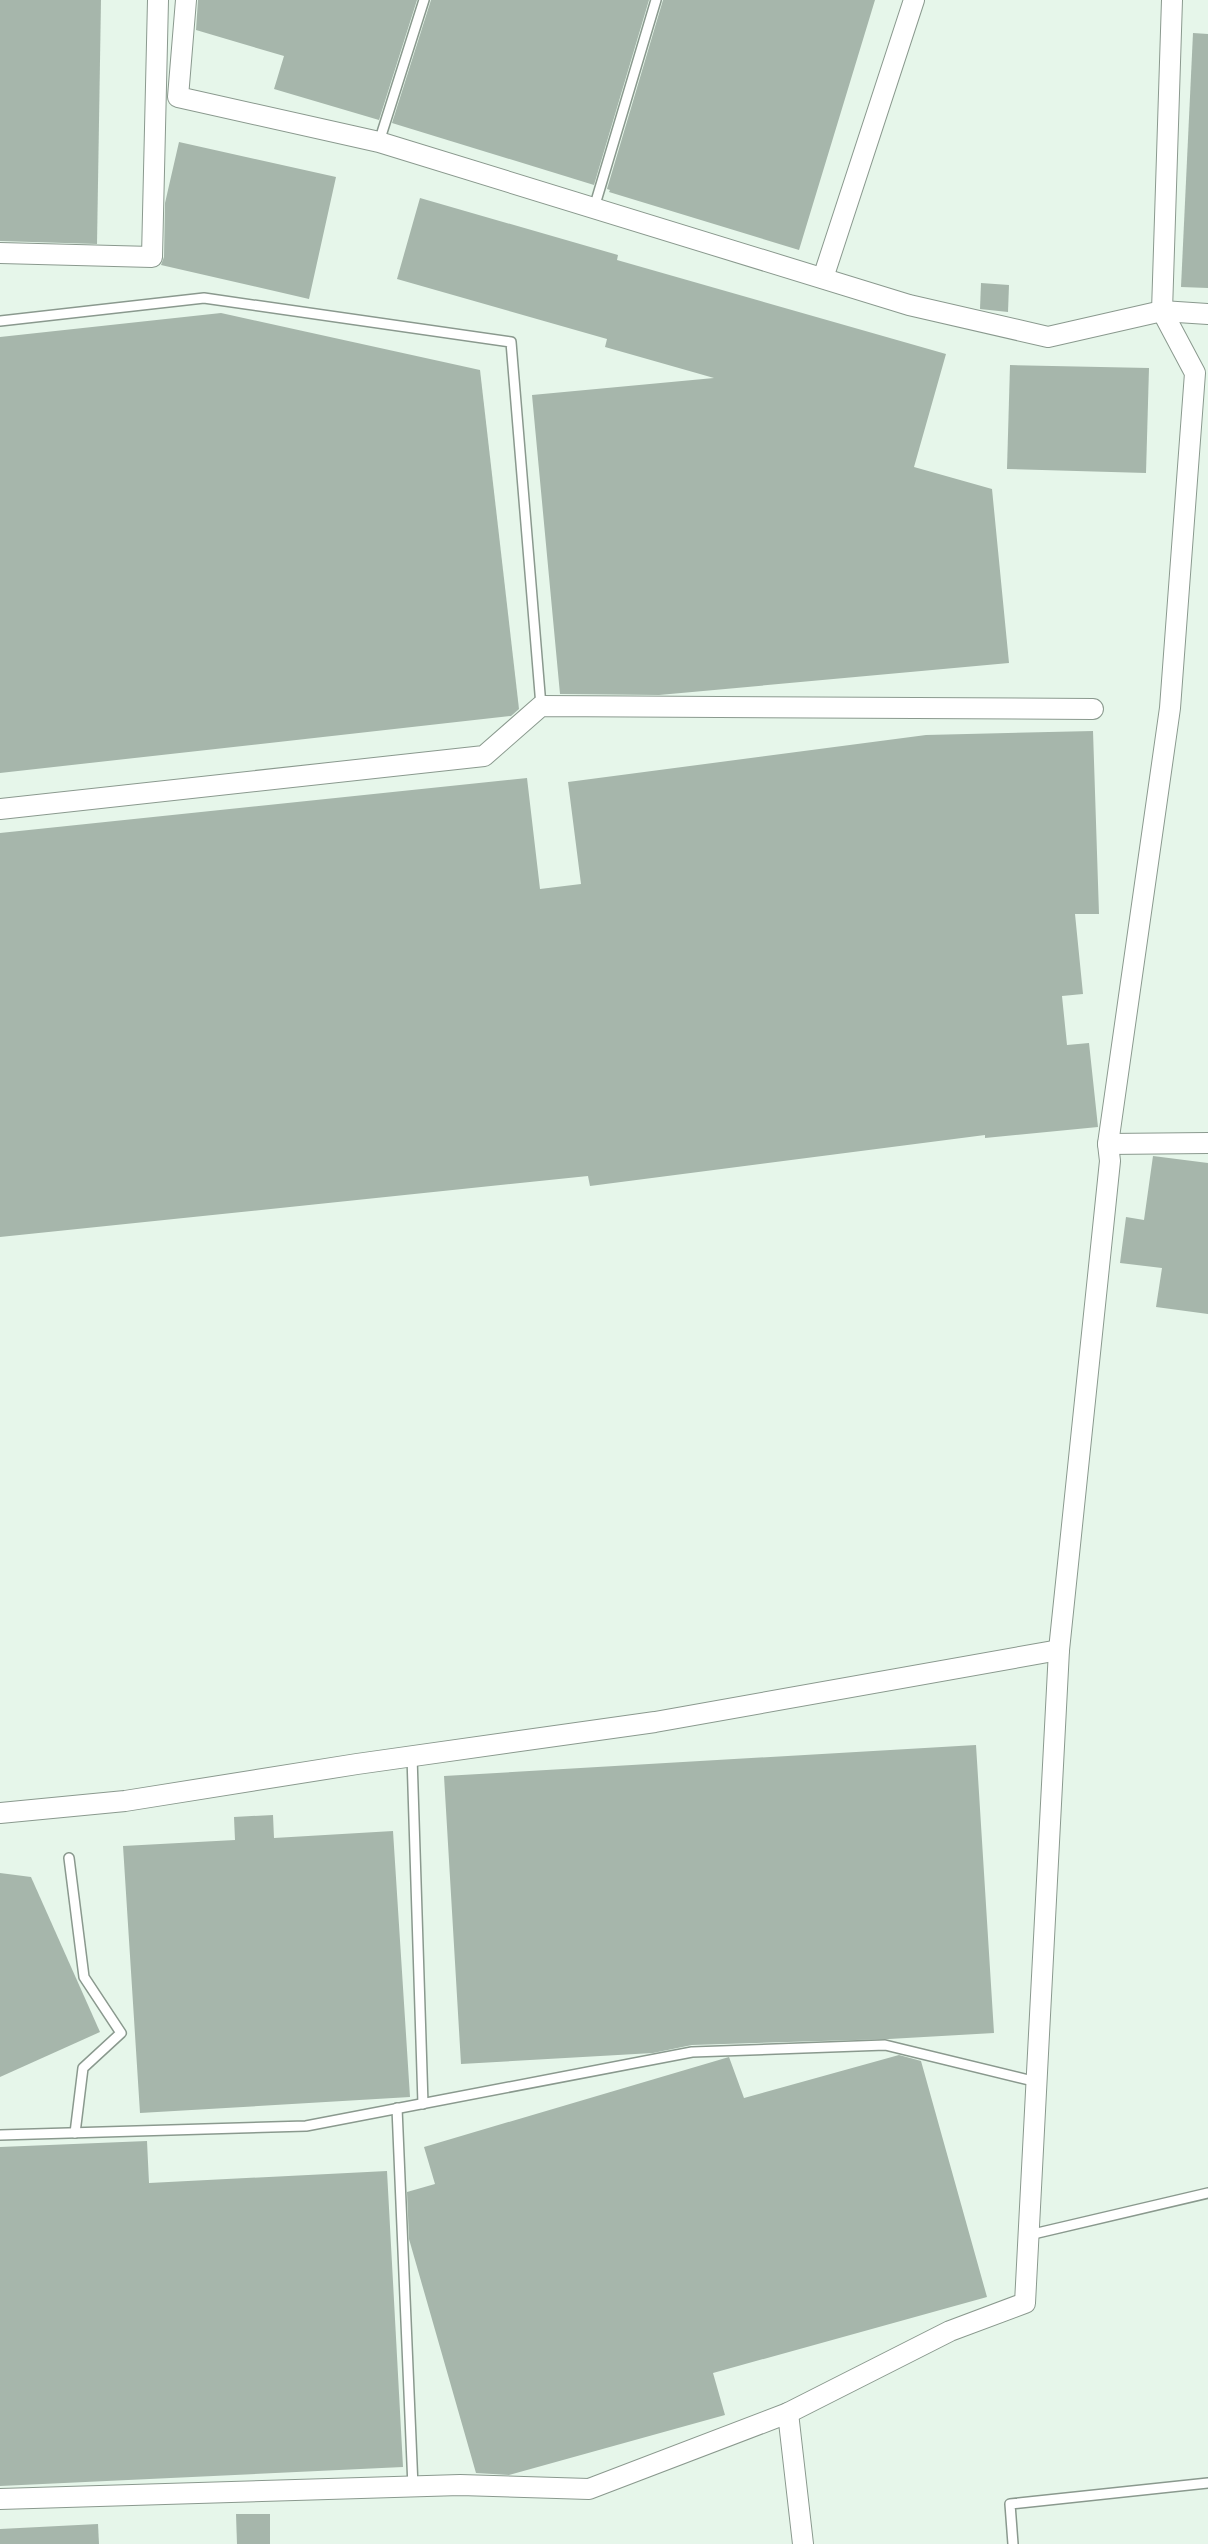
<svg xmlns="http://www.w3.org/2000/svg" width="1208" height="2544" font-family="'DM Sans',sans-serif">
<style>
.building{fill:#a6b6ab}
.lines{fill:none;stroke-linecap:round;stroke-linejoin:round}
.service-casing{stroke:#8a998e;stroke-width:12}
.minor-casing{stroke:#8a998e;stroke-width:22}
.service{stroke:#fff;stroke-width:9}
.minor{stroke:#fff;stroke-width:20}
</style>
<rect width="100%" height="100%" fill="#e6f6ea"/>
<!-- building -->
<g class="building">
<polygon points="0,0 101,0 97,244 0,241"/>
<polygon points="198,0 417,0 379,120 274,89 284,56 196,30"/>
<polygon points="431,0 649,0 594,185 392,123"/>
<polygon points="663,0 875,0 799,250 609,192 610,190 607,189"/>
<polygon points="1193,33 1208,34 1208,288 1181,287"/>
<polygon points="179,142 336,177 309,299 161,265 164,257 165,203"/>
<polygon points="420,198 618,255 617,260 946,354 914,467 992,489 1009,663 659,695 560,694 532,395 714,378 605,347 607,339 397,279"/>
<polygon points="981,283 1009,285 1008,312 980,309"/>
<polygon points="221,313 480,370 519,709 511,716 0,773 0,337"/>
<polygon points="1010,365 1149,368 1146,473 1007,469"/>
<polygon points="1093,731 1099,914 1075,914 1083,994 1062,996 1067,1045 1089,1043 1098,1127 985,1138 985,1135 590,1186 588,1176 0,1237 0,833 527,778 540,889 581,884 568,782 926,735"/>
<polygon points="1153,1156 1208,1163 1208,1314 1156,1307 1162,1268 1120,1263 1126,1217 1144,1220"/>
<polygon points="976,1745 994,2033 889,2039 692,2045 653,2053 461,2064 444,1776"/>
<polygon points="273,1815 274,1838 393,1831 410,2097 140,2113 123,1846 235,1840 234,1817"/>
<polygon points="0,1873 31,1877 100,2032 0,2077"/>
<polygon points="899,2055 921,2061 987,2297 713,2373 725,2415 509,2475 476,2473 409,2239 407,2192 435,2184 424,2147 729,2057 744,2098"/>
<polygon points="147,2141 149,2183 387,2171 403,2467 0,2486 0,2147"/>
<polygon points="236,2514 270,2514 270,2544 237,2544"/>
<polygon points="98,2524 99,2544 0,2544 0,2529"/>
</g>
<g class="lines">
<!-- service casing -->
<g class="service-casing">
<g id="service">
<polyline points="379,142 424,0"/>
<polyline points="594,208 656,0"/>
<polyline points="0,321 204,298 511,342 541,706"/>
<polyline points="412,1756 423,2104"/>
<polyline points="69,1858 84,1977 121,2033 83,2068 75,2133"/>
<polyline points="397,2108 413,2487"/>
<polyline points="0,2135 306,2126 692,2052 885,2045 1037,2082"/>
<polyline points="1029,2235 1208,2193"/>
<polyline points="1013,2544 1010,2504 1208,2483"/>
</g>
</g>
<!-- minor casing -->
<g class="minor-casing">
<g id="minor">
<polyline points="186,0 178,97 379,142 909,305 1048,337 1162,311 1172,0"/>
<polyline points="0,253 152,257 158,0"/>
<polyline points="823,278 914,0"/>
<polyline points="1162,311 1208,314"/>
<polyline points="0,809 484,756 541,706 1093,709"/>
<polyline points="1108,1144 1208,1143"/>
<polyline points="0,1813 125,1801 357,1764 655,1722 1059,1650"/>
<polyline points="788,2413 803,2544"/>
<polyline points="0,2499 460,2485 589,2489 788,2413 950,2331 1025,2303 1059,1650 1110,1161 1108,1144 1170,708 1195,373 1162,311"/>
</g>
</g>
<!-- service -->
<use href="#service" class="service"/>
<!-- minor -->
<use href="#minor" class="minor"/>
</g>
</svg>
